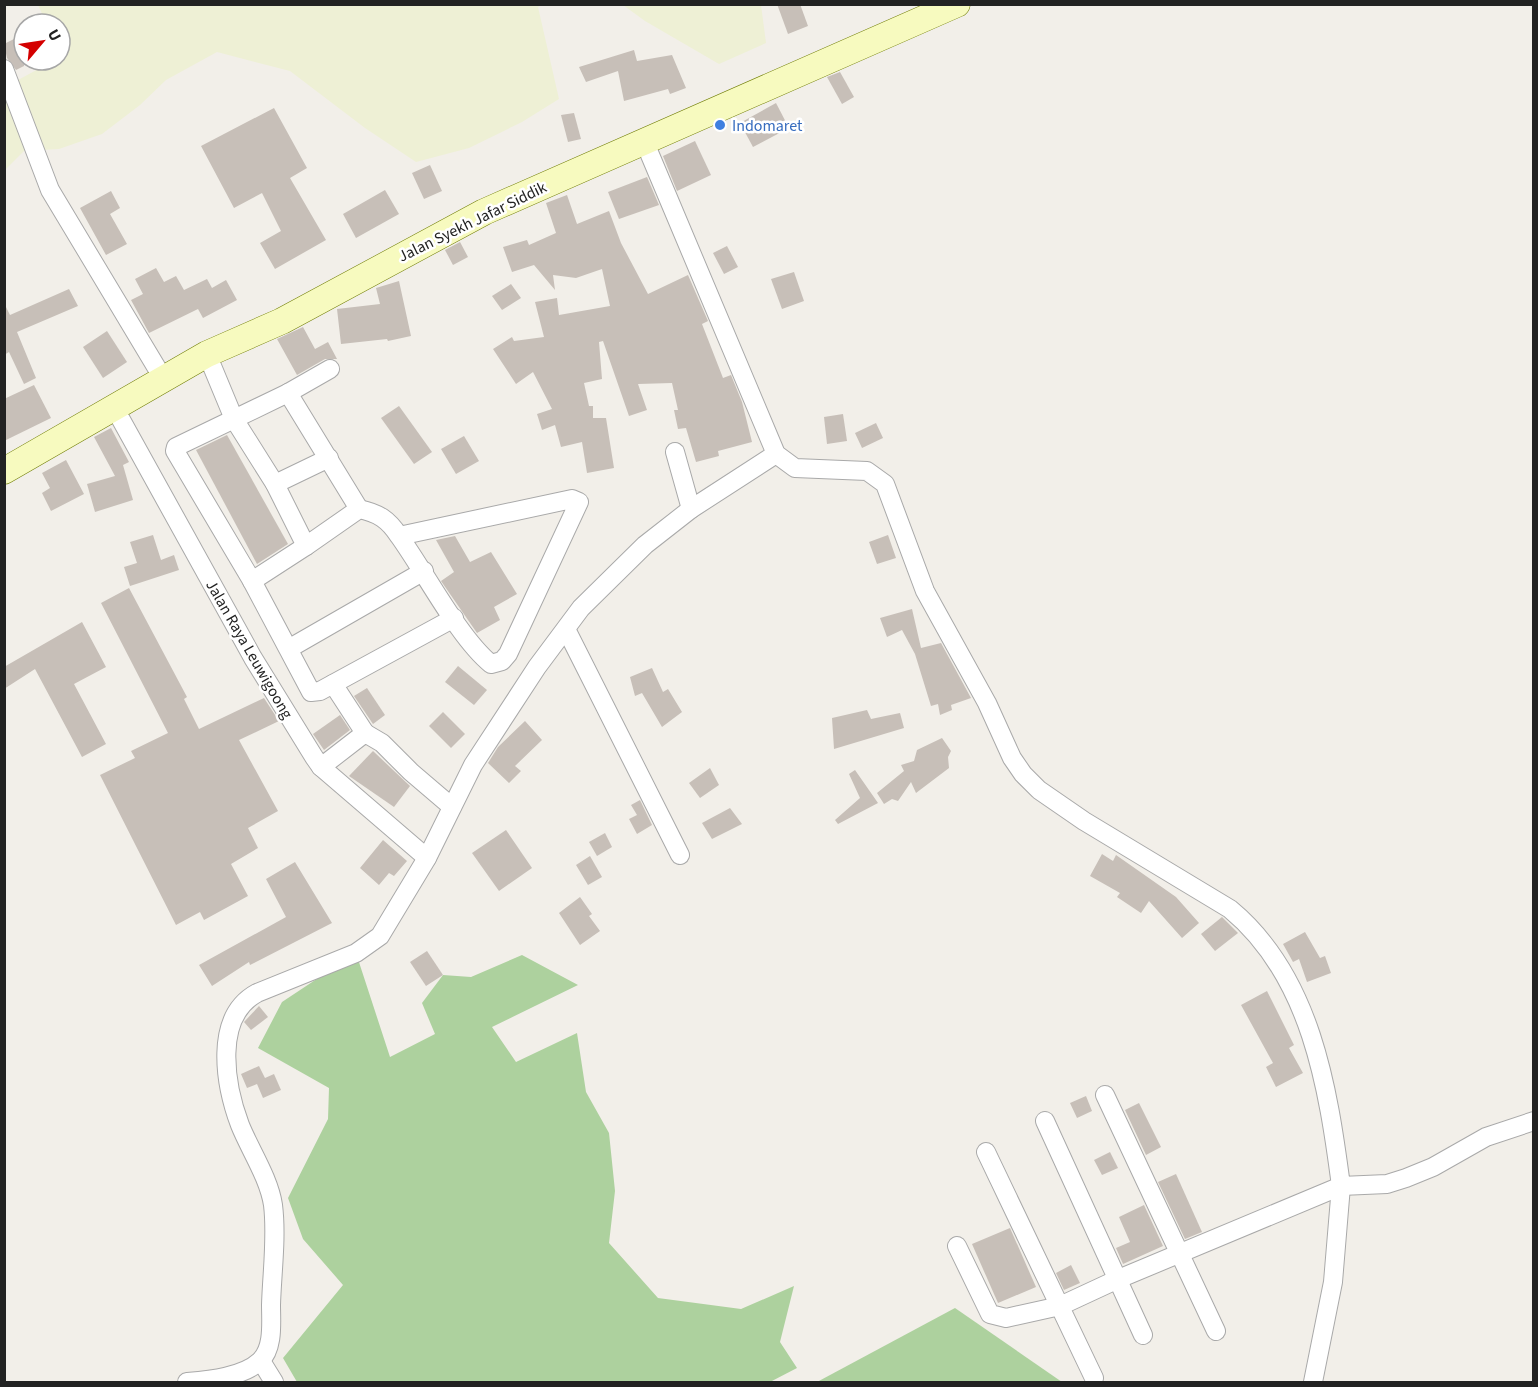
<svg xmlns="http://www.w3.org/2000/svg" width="1538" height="1387" font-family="'Source Sans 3',sans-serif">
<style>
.farmland{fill:#eef0d5}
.forest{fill:#add19e}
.building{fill:#c7bfb8}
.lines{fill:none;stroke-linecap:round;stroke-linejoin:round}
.street-casing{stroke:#a9a9a9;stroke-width:20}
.secondary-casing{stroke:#707d05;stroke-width:27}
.street{stroke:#fff;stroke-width:18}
.secondary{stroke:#f7fabf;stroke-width:26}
.shop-dot{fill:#3f7fe0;stroke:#fff;stroke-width:2}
.labels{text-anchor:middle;stroke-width:5;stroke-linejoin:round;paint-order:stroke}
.shop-label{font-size:16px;fill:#366cbe;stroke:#fff;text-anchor:start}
.street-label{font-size:16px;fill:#222;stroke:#fff}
</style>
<rect width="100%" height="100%" fill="#f2efe9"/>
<!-- farmland -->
<g class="farmland">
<polygon points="38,5 542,5 538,7 559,99 522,122 469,148 416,162 365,128 290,71 217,52 166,80 140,105 102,134 59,149 24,151 5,170 5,87 55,60 60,60 61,57 60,24 47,24"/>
<polygon points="623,5 761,5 766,43 719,64 645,21"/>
</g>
<!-- forest -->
<g class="forest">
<polygon points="356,953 390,1057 435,1034 422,1003 443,975 471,977 522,955 578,985 492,1027 516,1062 577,1033 586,1092 609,1133 615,1191 609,1243 658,1298 741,1309 794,1286 780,1342 797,1368 770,1382 297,1382 283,1358 343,1285 303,1239 288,1198 328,1119 329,1088 258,1048 282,1002"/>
<polygon points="955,1308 1062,1382 817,1382"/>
</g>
<!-- building -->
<g class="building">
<polygon points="777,4 800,4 808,26 788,34"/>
<polygon points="24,34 24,66 16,70 7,58 4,44"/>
<polygon points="634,50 637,61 672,55 686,88 670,94 668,89 624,101 618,71 586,82 579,67"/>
<polygon points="840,72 854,97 842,104 827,77"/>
<polygon points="776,103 789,128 753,147 740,123"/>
<polygon points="274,108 307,168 290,178 326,240 275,269 260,243 281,231 262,193 234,208 201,146"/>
<polygon points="574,113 581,139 568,142 561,115"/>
<polygon points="695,141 711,175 677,191 663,156"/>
<polygon points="430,165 442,191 424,199 412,173"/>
<polygon points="647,177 659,205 619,219 608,192"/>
<polygon points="385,190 399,214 356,238 343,214"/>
<polygon points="111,191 120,208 110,214 127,244 106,255 80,208"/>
<polygon points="567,195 577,224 609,211 621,243 648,294 688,275 708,321 702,324 723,378 731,375 742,402 752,442 718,451 719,456 696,462 686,428 678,429 674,410 678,410 672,383 638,384 647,410 629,416 603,341 599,342 602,379 584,383 589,406 593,406 593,418 606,418 614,468 587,473 582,442 561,447 555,425 542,430 537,414 552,409 533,372 516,384 493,349 512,337 514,341 544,337 535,302 557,298 559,315 610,306 602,269 576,278 553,275 555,290 534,265 512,272 503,247 527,240 529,245 556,233 546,203"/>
<polygon points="460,242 468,257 453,265 445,250"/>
<polygon points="727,246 738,267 724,274 713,253"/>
<polygon points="156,268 164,282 176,276 184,290 207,279 212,288 226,280 237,300 203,318 198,309 149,333 131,300 143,294 135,279"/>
<polygon points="794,272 804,301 782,309 771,279"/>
<polygon points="399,281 411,336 388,341 387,339 341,344 337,309 380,304 376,288"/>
<polygon points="511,284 521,298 502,310 492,296"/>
<polygon points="69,289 78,306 17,332 36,378 24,384 9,352 4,355 4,303 10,315"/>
<polygon points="303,327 315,349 328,342 337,359 325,359 297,375 277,339"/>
<polygon points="107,331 127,362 103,378 83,347"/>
<polygon points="34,385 51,418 4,441 4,399"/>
<polygon points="399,406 432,452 414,464 381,418"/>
<polygon points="843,414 847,441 827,444 824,417"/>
<polygon points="876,423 883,438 862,448 855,433"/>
<polygon points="111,428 129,462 123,465 133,500 95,512 87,484 115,476 94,437"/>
<polygon points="227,435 288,544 257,564 196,450"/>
<polygon points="464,436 479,461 456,474 441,449"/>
<polygon points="66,460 84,494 51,511 42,493 50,488 42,473"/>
<polygon points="153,535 161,560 174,555 179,570 130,586 124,567 137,563 130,542"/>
<polygon points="888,535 896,558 877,564 869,542"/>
<polygon points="455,536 470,562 491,552 517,594 494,607 500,620 477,633 441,581 454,572 436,540"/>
<polygon points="129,588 187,697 184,699 199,729 264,698 279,721 239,740 278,811 248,828 258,848 231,864 248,896 204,920 200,912 176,925 100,775 135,758 131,751 168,733 101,603"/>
<polygon points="912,609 921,648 941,643 971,698 951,705 952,710 940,715 938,704 931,706 915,654 902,630 887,637 880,618"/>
<polygon points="82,622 106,667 74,684 106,744 82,757 35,669 4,689 4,667"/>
<polygon points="458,666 487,690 474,705 445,682"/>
<polygon points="652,668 663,692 668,689 682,712 662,727 642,693 635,696 630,677"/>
<polygon points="367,688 385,715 373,724 354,696"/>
<polygon points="867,710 871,719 900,713 904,728 834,749 832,718"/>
<polygon points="443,712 465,734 451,748 429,726"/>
<polygon points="340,715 350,730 324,750 313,734"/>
<polygon points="525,721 542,740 515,766 521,771 509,783 488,763 498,747"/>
<polygon points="942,738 951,751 948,757 949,768 916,793 911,782 898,801 892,799 884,804 877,793 904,771 901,765 914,761 917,750"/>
<polygon points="373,751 410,786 394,807 349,776"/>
<polygon points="710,768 719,785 700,798 689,783"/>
<polygon points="855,770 878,803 838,824 835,820 860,798 849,774"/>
<polygon points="640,800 652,825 637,834 629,819 637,815 631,805"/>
<polygon points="730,808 742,824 712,839 702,823"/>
<polygon points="506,830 532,868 499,891 472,853"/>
<polygon points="605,833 612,847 597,856 589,842"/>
<polygon points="383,840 407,861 394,876 389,873 379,885 360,868"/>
<polygon points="1102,854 1113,861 1116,855 1176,897 1199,923 1182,938 1149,901 1141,913 1117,897 1120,893 1090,876"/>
<polygon points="590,856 602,877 588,885 576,865"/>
<polygon points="295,862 332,923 250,965 249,962 212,986 199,965 286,917 266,879"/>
<polygon points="580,897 592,914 589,916 600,931 580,945 559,913"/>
<polygon points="1222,917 1238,933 1215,951 1201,934"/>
<polygon points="1305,932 1320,958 1325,956 1331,973 1307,982 1299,959 1293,962 1283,944"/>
<polygon points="427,951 443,975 426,986 410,962"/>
<polygon points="1267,991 1294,1045 1289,1048 1303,1073 1276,1087 1266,1067 1273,1063 1241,1005"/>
<polygon points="259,1006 268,1017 251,1030 244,1022"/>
<polygon points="259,1066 265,1078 274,1074 281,1090 263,1098 257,1084 247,1088 241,1074"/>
<polygon points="1086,1096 1092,1111 1077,1118 1070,1103"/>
<polygon points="1139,1103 1161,1147 1146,1155 1125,1110"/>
<polygon points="1110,1152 1118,1168 1102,1175 1094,1160"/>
<polygon points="1176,1174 1202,1232 1185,1239 1158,1182"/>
<polygon points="1144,1205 1163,1246 1123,1264 1116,1248 1130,1242 1119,1217"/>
<polygon points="1010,1228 1036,1287 998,1303 972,1244"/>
<polygon points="1071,1265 1080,1283 1064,1290 1056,1273"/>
</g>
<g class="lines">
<!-- street casing -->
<g class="street-casing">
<g id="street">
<polyline points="4,69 50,190 164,380"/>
<path d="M645,143L776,454L795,468L867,471L885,484L925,591L987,703L1012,758L1023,774L1039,790L1084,821L1230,909C1311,976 1328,1087 1341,1186L1387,1184L1406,1178L1433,1167L1486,1137L1534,1121"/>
<path d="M207,354L234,419L275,484L306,546L359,509C378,513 388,519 399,536C425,572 459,638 491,664L502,661L508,654L579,502L572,499L399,536"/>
<polyline points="330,369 288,393 176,447 175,451 252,581 311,692 320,691 454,618"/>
<polyline points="288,393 359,509"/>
<polyline points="114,407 253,658 314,757 321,767 427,858"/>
<polyline points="675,452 691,509"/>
<polyline points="275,484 329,458"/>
<polyline points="252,581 306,546"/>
<polyline points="566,629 680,855"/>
<polyline points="290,648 424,571"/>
<polyline points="333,684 365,733"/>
<polyline points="321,767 365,733 382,743 411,772 452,807"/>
<polyline points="1105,1095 1216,1331"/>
<polyline points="1045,1121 1143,1335"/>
<polyline points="986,1152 1094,1378"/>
<polyline points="957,1246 990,1314 1006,1318 1060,1306 1116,1280 1341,1186"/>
<polyline points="261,1361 274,1382"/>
<path d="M187,1382C209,1380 243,1377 260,1361C274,1348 271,1322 271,1305C272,1272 277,1237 273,1205C269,1178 250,1150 240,1125C225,1085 213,1017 257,993L356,953L380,936L427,858L473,765L537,667L581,608L645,545L691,509L776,454"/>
<polyline points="1313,1382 1333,1282 1341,1186"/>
</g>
</g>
<!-- secondary casing -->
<g class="secondary-casing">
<polyline id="secondary" points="4,471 207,354 282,321 484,212 957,4"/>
</g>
<!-- street -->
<use href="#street" class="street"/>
<!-- secondary -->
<use href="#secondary" class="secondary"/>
</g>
<!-- markers -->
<circle class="shop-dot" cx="720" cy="125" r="6"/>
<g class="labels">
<!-- shop labels -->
<g class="shop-label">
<text x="732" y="131">Indomaret</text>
</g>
<!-- street labels -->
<g class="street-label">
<text transform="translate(472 221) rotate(-26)" y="6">Jalan Syekh Jafar Siddik</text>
<text transform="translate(250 649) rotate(60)" y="6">Jalan Raya Leuwigoong</text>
</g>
</g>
<!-- border -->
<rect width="1538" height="1387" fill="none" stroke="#222222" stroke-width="12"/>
<!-- north arrow -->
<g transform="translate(42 42) rotate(61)"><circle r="28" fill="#ffffff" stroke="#a7a7a7" stroke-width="1.5"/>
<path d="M0-4.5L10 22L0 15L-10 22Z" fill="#d40000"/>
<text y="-9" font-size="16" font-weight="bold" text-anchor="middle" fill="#222222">U</text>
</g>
</svg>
